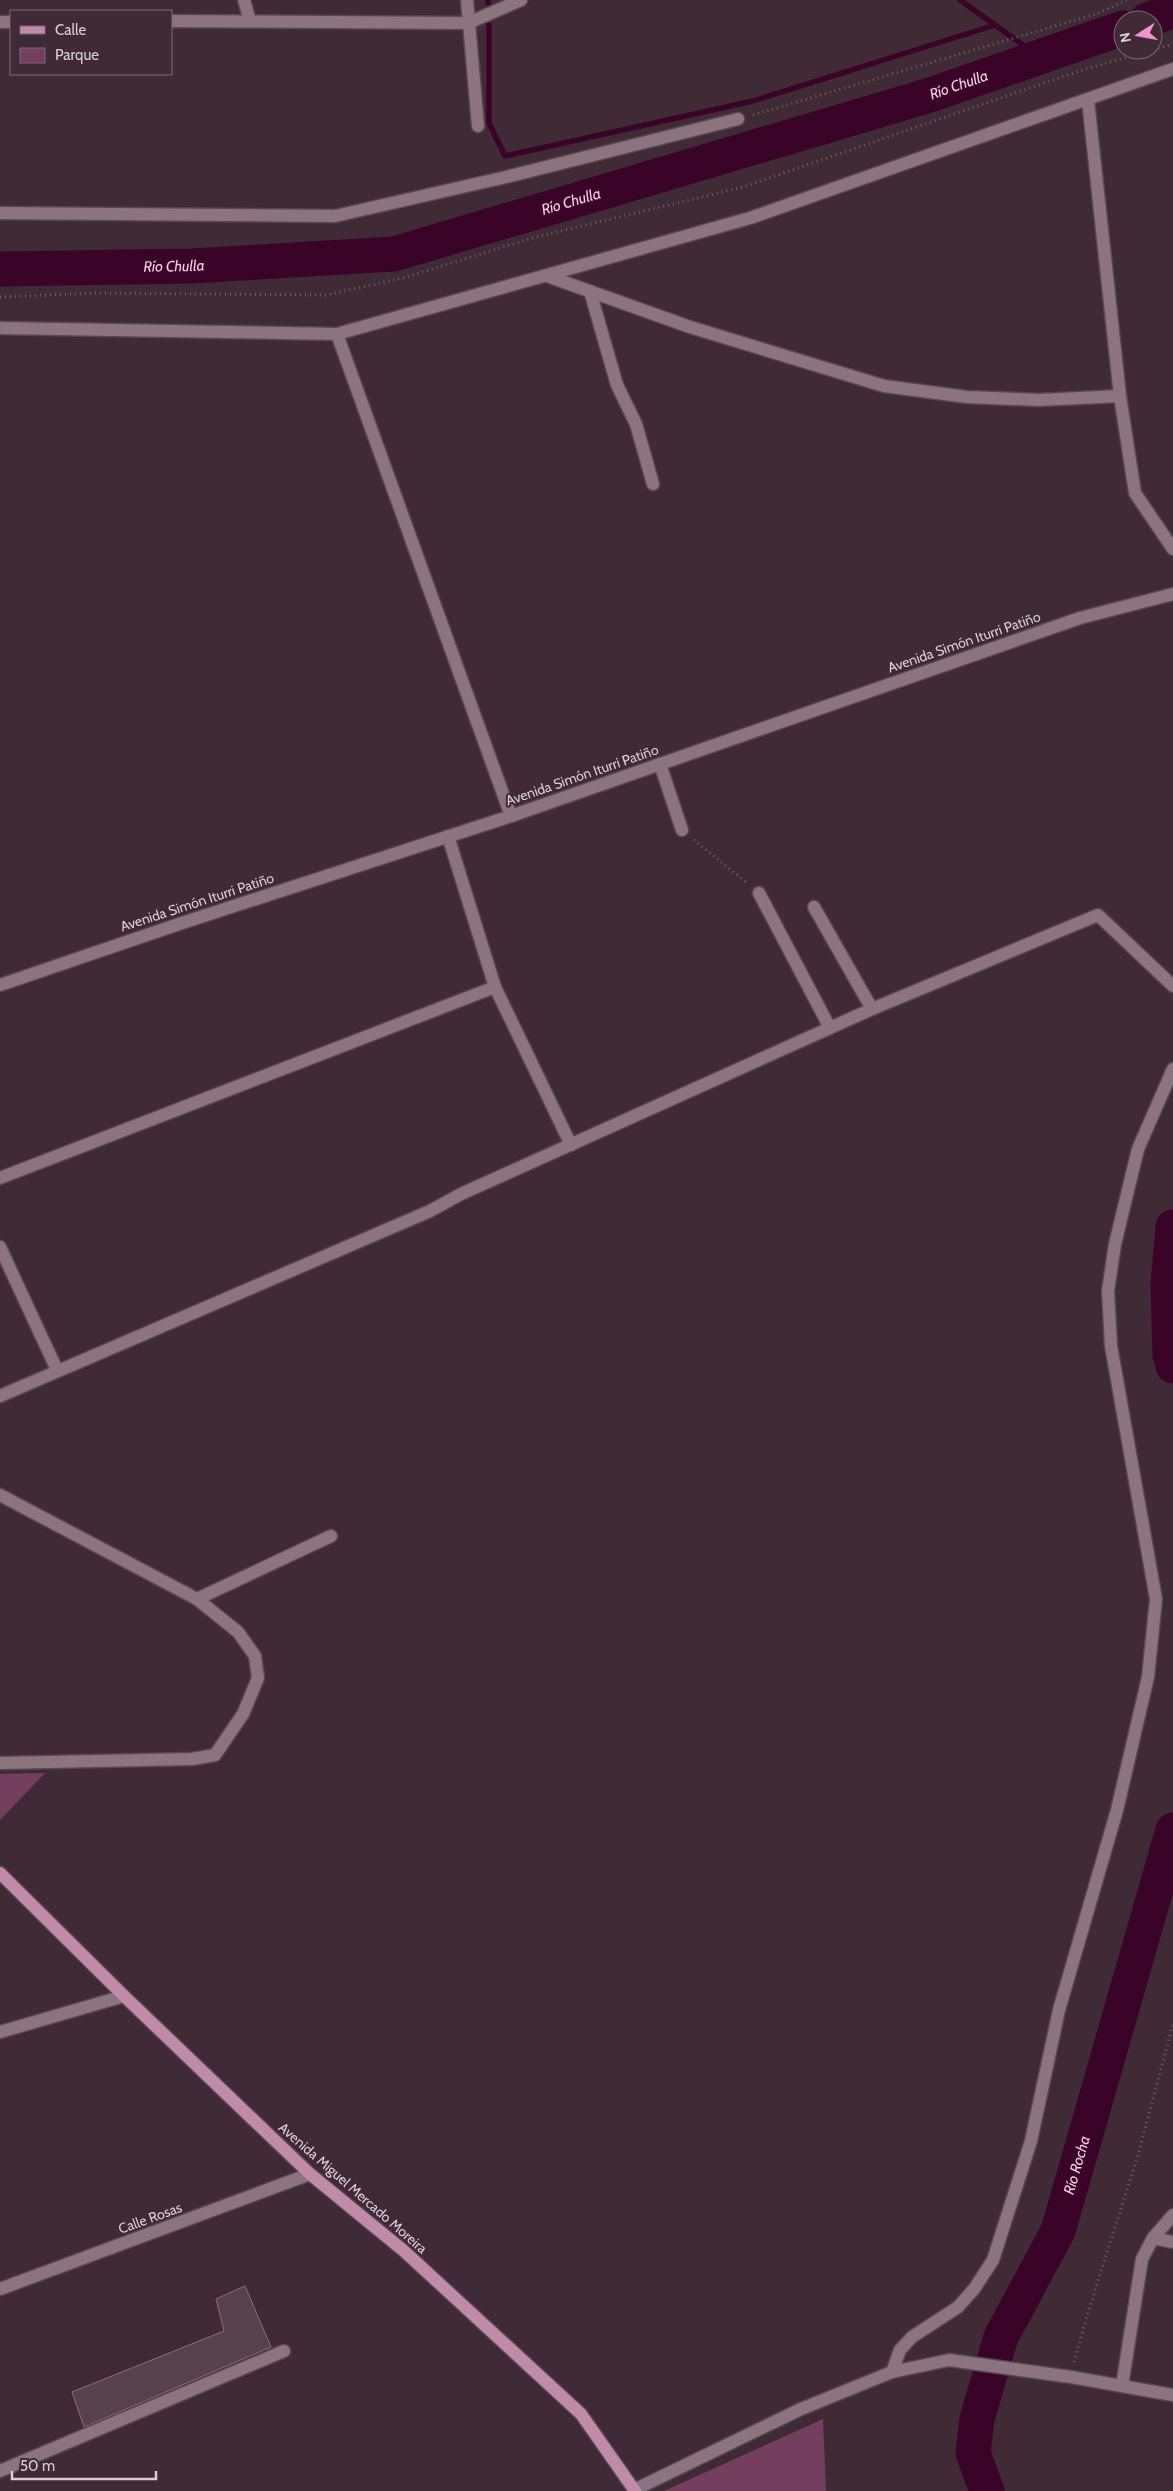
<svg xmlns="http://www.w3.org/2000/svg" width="1173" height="2491" font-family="Cabin,sans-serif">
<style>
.green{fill:#743e5f}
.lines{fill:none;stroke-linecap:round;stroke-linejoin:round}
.stream{stroke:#390428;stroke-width:5.5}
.river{stroke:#390428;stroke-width:35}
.building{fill:#57414d;stroke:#876e7c}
.minor-casing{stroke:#584651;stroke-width:15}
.major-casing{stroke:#584651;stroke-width:15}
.path{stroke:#725f6a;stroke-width:3;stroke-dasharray:1 4;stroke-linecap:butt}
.minor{stroke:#8c7380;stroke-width:12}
.major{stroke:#c08ba9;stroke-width:12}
.labels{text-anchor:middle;stroke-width:4;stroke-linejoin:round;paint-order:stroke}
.street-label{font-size:14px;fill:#dbcdd5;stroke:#3f2a36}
.water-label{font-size:15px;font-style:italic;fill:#f8cde5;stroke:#3f2a36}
</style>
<rect width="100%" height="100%" fill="#3f2a36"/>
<!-- green -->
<g class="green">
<polygon points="45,1773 0,1820 0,1774"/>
<polygon points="823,2419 826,2491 664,2491"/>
</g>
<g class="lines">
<!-- stream -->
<g class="stream">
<polyline points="488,0 488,3"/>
<polyline points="960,0 1040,57"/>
<polyline points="489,25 489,123 505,156 753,101 995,25"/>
</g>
<!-- river -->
<g class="river">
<polyline points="1147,20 1173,11"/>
<path id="s1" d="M0,269L192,266L394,254L927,96L1123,28"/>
<polyline points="1173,1227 1168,1284 1170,1355 1173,1366"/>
<path id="s2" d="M987,2491L973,2453L977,2419L1001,2337L1058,2231L1173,1830"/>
</g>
</g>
<!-- building -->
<polygon class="building" points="245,2286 271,2347 84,2427 72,2392 224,2331 216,2299"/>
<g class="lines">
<!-- minor casing -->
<g class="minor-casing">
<g id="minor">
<polyline points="244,0 250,21"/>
<polyline points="467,0 478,126"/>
<polyline points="171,21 468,23 521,0"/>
<polyline points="0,22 11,22"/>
<polyline points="1088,100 1120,396 1135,493 1173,549"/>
<polyline points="0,213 335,216 506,177 738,119"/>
<polyline points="547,276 690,327 884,386 967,397 1039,400 1120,396"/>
<polyline points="590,291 617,385 636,424 653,484"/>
<polyline points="0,328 337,334 750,218 1173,69"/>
<polyline points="337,334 511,816"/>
<polyline points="660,764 682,830"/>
<polyline points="448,836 495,987 571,1145"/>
<polyline points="759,893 830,1028"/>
<polyline points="814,907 872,1009"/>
<polyline points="0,985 182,923 511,816 1080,618 1173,594"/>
<polyline points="0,1178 495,987"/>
<polyline points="0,1247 57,1370"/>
<polyline points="0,1396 430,1211 461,1194 872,1009 1098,915 1173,986"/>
<polyline points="0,1495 197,1599 238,1632 255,1656 258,1678 243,1714 215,1755 192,1759 0,1763"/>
<polyline points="197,1599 331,1536"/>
<polyline points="0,2032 124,1996"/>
<polyline points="1153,2238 1173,2242"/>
<polyline points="0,2289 310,2174"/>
<polyline points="892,2372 900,2350 912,2337 958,2307 974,2289 993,2260 1031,2141 1059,2010 1117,1810 1148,1677 1156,1599 1111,1346 1108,1291 1115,1244 1138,1149 1173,1069"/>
<polyline points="1122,2386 1142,2259 1153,2238 1173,2215"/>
<polyline points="0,2471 284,2351"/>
<polyline points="634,2490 801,2409 892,2372 949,2360 1071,2377 1173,2395"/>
</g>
</g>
<!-- major casing -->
<g class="major-casing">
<polyline id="major" points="0,1873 124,1996 310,2174 404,2251 581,2414 635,2491"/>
</g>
<!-- path -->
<g class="path">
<polyline points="753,115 1096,14 1127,0"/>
<polyline points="0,297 93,293 326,295 403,278 536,237 743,187 1082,70 1173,44"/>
<polyline points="694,840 747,883"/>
<polyline points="1074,2362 1089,2309 1139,2152 1173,2023"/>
</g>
<!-- minor -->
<use href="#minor" class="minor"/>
<!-- major -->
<use href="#major" class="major"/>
</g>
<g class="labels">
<!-- street labels -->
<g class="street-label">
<text transform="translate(964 642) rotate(-19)" y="5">Avenida Simón Iturri Patiño</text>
<text transform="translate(582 775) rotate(-19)" y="5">Avenida Simón Iturri Patiño</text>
<text transform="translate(197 902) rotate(-18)" y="5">Avenida Simón Iturri Patiño</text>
<text transform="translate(353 2188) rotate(41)" y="5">Avenida Miguel Mercado Moreira</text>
<text transform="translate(150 2218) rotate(-20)" y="5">Calle Rosas</text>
</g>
<!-- water labels -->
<g class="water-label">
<text dy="5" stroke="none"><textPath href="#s1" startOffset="984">Río Chulla</textPath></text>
<text dy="5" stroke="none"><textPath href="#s1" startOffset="579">Río Chulla</textPath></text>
<text dy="5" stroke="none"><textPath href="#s1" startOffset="174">Río Chulla</textPath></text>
<text dy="5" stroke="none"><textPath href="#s2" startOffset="349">Río Rocha</textPath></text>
</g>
</g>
<!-- legend -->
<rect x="10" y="10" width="162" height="65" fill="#3f2a36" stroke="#7d6b76"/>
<rect x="20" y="26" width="25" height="8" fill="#c08ba9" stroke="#7d6b76"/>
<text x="55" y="35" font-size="15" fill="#dbcdd5">Calle</text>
<rect x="20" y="48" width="25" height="15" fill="#743e5f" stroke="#7d6b76"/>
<text x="55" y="60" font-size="15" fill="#dbcdd5">Parque</text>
<!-- north arrow -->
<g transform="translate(1138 35) rotate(259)"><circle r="24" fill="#3f2a36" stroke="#7d6b76"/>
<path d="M0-4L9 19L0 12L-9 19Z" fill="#f790ce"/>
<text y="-8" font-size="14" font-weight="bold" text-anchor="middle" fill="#dbcdd5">N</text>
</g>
<!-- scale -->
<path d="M12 2471v8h144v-8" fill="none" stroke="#dbcdd5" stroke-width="2.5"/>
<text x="20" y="2471" font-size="15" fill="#dbcdd5" stroke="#3f2a36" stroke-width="4" paint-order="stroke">50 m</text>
</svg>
